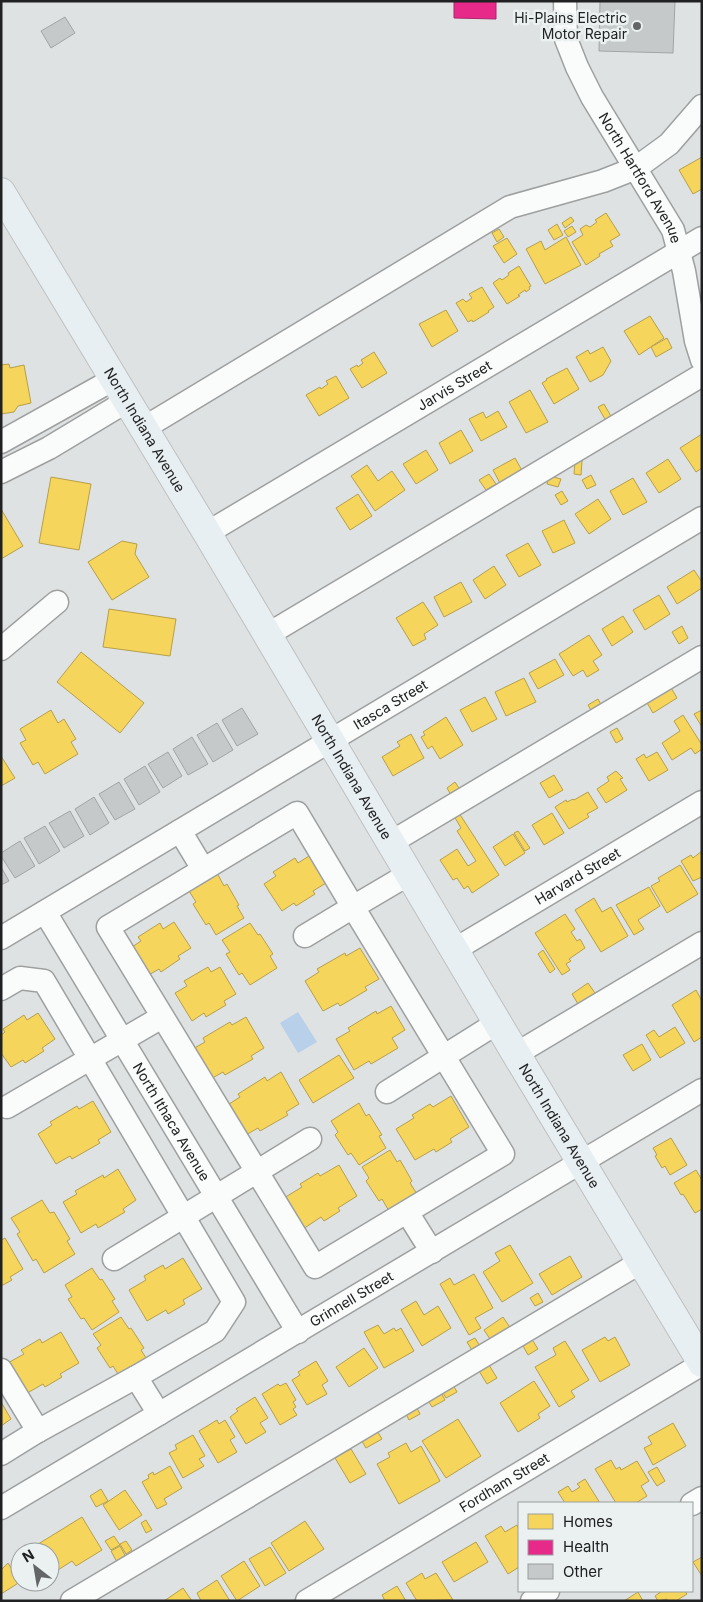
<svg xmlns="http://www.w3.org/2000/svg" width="703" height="1602" font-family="Inter,sans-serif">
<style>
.water{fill:#b8d0ea}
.homes{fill:#f6d55c;stroke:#b69f4b}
.health{fill:#e7298a;stroke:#ab276b}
.building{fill:#c6c9c9;stroke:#a2a4a5}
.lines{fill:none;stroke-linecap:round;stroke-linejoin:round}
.minor-casing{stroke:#9ea0a0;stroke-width:25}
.major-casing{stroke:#bfc0c0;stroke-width:30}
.minor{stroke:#fafbfb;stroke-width:22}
.major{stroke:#e8eff2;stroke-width:28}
.poi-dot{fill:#636566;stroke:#ebf0f1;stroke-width:2}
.labels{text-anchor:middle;stroke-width:5;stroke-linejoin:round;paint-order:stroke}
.poi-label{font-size:14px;fill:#202122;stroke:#ebf0f1;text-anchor:end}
.street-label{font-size:14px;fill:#202122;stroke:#ebf0f1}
</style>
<rect width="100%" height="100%" fill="#dfe2e3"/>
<!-- water -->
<polygon class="water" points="298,1012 317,1042 298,1053 280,1023"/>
<!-- homes -->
<g class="homes">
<polygon points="702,157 702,189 693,194 679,170"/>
<polygon points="606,213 620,235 610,241 613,246 599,254 600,256 586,265 572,242 583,235 580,229 586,225 590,227 597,222 595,220"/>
<polygon points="571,217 574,221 565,228 562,223"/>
<polygon points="557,224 563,235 554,240 548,230"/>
<polygon points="572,226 576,232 568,237 564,231"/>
<polygon points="499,229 504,237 497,242 492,233"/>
<polygon points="566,237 581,265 545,284 526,249 541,241 545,250"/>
<polygon points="507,238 517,254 504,263 493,246"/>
<polygon points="519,266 531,286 529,287 530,289 526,292 525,290 518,295 520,296 507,304 493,283 500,278 502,280 509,275 508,273"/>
<polygon points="482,287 494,307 488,311 489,312 473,322 472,320 468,322 456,303 463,299 466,302 472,298 469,294"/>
<polygon points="446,310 458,331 432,347 419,324"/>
<polygon points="650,316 664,338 639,355 624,331"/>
<polygon points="667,338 672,348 656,357 651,347"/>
<polygon points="603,347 611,361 603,375 590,382 576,357 588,350 590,354"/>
<polygon points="374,352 387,373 362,388 350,369 357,365 358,367 363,363 361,360"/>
<polygon points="9,364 10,368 24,365 31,403 18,406 14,412 1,414 1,365"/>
<polygon points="567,368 579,389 554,404 542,383 547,380 546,379"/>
<polygon points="336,376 349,398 319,416 306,395 320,387 321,389 328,384 326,381"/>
<polygon points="530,390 548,422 526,433 509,402"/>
<polygon points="604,404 612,418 606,421 598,407"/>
<polygon points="498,411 507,427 481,441 469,419 483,412 486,418"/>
<polygon points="461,430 473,451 450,464 439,443"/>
<polygon points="702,434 702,468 696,472 680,448"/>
<polygon points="426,450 438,470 416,484 403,464"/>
<polygon points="515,458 524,474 502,487 493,470"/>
<polygon points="668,459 681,479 659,493 646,473"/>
<polygon points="575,461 582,461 581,475 574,474"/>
<polygon points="367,465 378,481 392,471 405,490 375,511 351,476"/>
<polygon points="489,474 496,484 486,490 479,480"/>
<polygon points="591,475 596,485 587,489 582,480"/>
<polygon points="549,476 561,479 558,487 547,484"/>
<polygon points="51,477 91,484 79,550 39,543"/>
<polygon points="633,478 647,502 623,515 610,491"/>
<polygon points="562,491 568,501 561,505 555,495"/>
<polygon points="358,494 372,516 350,530 336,508"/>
<polygon points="598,499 611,519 589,534 575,514"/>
<polygon points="1,509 23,546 1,559"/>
<polygon points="564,520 575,543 553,553 542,531"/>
<polygon points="122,541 137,544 135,554 149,577 112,600 88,562"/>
<polygon points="528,543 541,565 519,577 506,555"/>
<polygon points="494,566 506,585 485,599 473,580"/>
<polygon points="694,570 702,582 702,588 677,604 667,587"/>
<polygon points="461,582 472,602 444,617 434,597"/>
<polygon points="659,595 670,614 645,630 633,610"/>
<polygon points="423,602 438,625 424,634 426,639 413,646 396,618"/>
<polygon points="109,609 176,619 170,656 103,647"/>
<polygon points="623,616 633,632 612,646 602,629"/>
<polygon points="682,626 688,638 679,644 672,632"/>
<polygon points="589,635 602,655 593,661 599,670 587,677 583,670 573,676 559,654"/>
<polygon points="81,652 144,703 120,733 57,682"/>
<polygon points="555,659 564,675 538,689 529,673"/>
<polygon points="524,678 536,702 506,716 495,692"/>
<polygon points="670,686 677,698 653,713 646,701"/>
<polygon points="485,697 497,719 472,732 460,710"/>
<polygon points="598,699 603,708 593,714 588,705"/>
<polygon points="51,710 58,723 64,719 76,739 71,742 78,754 45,774 38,762 33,765 20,743 26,740 20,729"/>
<polygon points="702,710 702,727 694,714"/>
<polygon points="683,715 702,745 702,749 695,754 691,748 672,760 662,743 680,731 674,721"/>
<polygon points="446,717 463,745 440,759 432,746 428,749 421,737 425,735 423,732"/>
<polygon points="617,728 623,739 616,743 610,732"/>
<polygon points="411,734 424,758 393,776 382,757 400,746 397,742"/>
<polygon points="657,752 668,770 649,781 636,759 644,754 646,758"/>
<polygon points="1,756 15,778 1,786"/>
<polygon points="616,771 623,778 620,779 627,790 606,803 597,789 609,781 607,777"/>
<polygon points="554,775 563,790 549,798 540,783"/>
<polygon points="455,782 461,791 452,797 447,788"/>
<polygon points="588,792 598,808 587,814 589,817 569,829 555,807 566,800 567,802 573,799 574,800"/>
<polygon points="459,813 499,875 472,893 468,886 464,889 457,878 453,880 440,860 457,849 468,866 476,861 457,831 461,828 454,816"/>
<polygon points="552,813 564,833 544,845 532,825"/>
<polygon points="518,831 530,848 525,851 514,833"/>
<polygon points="513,834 525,853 505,866 493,847"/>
<polygon points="702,851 702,877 693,881 681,861 691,855 693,858"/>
<polygon points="309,856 326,883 313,891 315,894 296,906 294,903 282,911 264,884 276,876 273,872 295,858 298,863"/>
<polygon points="680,865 698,894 667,913 651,886 660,881 658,878"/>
<polygon points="217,873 224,886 227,884 239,905 237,906 244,918 216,935 209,923 206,925 193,904 196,902 189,891"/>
<polygon points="649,887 660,906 638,920 644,929 634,935 616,905"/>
<polygon points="594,898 602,912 611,907 628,936 601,952 575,910"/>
<polygon points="565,914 575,929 571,932 577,941 580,939 585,948 569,959 571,961 566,964 570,970 562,975 535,933"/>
<polygon points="174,922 191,948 178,956 180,959 161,972 159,969 147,976 129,949 141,941 138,937 160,923 163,929"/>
<polygon points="250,923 258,935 260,934 273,954 270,956 277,968 250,985 242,973 239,975 226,954 230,952 222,940"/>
<polygon points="360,948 379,979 365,987 367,990 340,1006 338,1003 323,1011 305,981 319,972 317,969 345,953 346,956"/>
<polygon points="543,950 555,969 550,973 538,954"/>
<polygon points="208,967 211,972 220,967 236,994 224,1001 226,1005 206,1017 204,1013 192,1021 175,993 187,986 184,981"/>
<polygon points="588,983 595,993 578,1004 572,994"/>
<polygon points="696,990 702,1001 702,1037 694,1042 672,1005"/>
<polygon points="391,1006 405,1030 392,1038 398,1048 371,1064 369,1061 354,1070 336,1039 350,1031 348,1028 376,1011 377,1014"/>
<polygon points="38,1013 55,1039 42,1048 44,1051 25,1063 23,1060 11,1067 1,1053 1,1035 5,1032 3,1029 24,1015 27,1020"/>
<polygon points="246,1017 264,1048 251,1056 253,1059 225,1075 223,1072 209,1080 191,1050 205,1042 203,1038 230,1022 232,1025"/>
<polygon points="675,1027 685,1043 660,1058 646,1035 654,1030 659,1037"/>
<polygon points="642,1044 651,1060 633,1071 623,1055"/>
<polygon points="339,1055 354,1078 313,1103 299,1080"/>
<polygon points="281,1072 299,1104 286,1112 288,1115 260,1131 258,1128 244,1136 226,1106 240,1097 238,1094 265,1077 267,1081"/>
<polygon points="451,1096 469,1127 450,1139 452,1142 436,1152 434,1149 415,1160 396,1129 414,1118 412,1115 430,1104 433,1107"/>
<polygon points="93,1101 111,1132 98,1140 100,1143 72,1159 70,1156 56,1164 38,1134 52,1125 50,1122 77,1106 79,1109"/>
<polygon points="359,1103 366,1116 369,1114 382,1135 379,1136 386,1148 359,1165 351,1153 348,1155 335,1135 338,1132 331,1121"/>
<polygon points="671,1138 687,1165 670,1175 665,1166 662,1168 655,1156 657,1155 653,1148"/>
<polygon points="390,1150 397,1162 400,1160 412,1181 410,1183 417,1194 389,1211 382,1199 379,1201 366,1181 369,1178 362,1167"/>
<polygon points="339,1165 357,1196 338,1208 340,1211 324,1221 321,1217 303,1229 284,1198 302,1187 300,1184 318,1173 320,1176"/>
<polygon points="118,1169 136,1200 123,1209 125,1212 98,1228 96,1224 81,1233 63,1202 77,1194 75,1191 103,1175 104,1178"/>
<polygon points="696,1170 702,1180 702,1209 695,1213 683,1194 681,1195 674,1183"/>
<polygon points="42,1200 50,1213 54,1212 70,1239 67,1241 75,1254 44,1273 36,1259 33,1261 17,1234 20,1232 11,1218"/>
<polygon points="5,1238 23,1269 10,1277 12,1280 1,1286 1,1240"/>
<polygon points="510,1245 533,1283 502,1302 483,1272 500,1261 495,1253"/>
<polygon points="570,1256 582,1277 552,1295 539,1274"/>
<polygon points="183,1258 202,1289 183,1300 185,1304 168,1314 166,1310 147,1321 129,1290 146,1280 144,1276 163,1265 165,1269"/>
<polygon points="92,1268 100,1280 102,1279 115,1299 112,1301 119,1312 92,1330 84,1318 81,1319 68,1299 72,1297 65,1285"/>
<polygon points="474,1274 493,1308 475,1318 481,1328 469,1335 440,1284 450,1278 454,1285"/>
<polygon points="538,1293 543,1302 535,1306 530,1298"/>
<polygon points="416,1301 424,1315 438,1306 451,1328 422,1346 401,1310"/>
<polygon points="121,1317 129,1329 131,1328 144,1348 141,1350 148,1361 121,1379 113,1366 110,1368 97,1348 101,1345 93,1334"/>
<polygon points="503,1317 511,1329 492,1342 484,1330"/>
<polygon points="378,1325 384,1334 394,1328 396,1331 401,1328 414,1351 384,1368 364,1332"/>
<polygon points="61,1332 79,1363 60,1374 62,1377 45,1387 43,1384 24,1395 6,1364 24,1354 21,1350 40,1339 42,1343"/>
<polygon points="605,1337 608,1341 615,1337 630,1365 600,1382 582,1350"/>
<polygon points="475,1338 481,1348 473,1352 467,1342"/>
<polygon points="531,1338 538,1349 528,1355 522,1344"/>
<polygon points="565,1341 589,1380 571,1391 575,1397 559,1407 535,1367 556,1355 553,1348"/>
<polygon points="364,1348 378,1368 349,1387 336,1367"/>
<polygon points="316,1361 328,1381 322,1385 327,1394 307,1405 292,1380 300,1375 298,1372"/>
<polygon points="489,1365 497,1378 487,1384 479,1371"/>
<polygon points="534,1381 550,1406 538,1414 540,1418 518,1432 500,1403"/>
<polygon points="286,1383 296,1400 293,1402 296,1407 293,1409 297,1415 280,1425 262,1394 278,1384 280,1386"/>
<polygon points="452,1383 457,1392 446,1398 441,1389"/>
<polygon points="440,1391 445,1400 432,1407 427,1399"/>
<polygon points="255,1397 268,1418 260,1423 266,1432 246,1444 230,1417 238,1411 236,1409"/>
<polygon points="1,1402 11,1419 1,1426"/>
<polygon points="416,1406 420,1414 409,1420 405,1412"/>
<polygon points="458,1419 481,1456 446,1478 422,1441"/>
<polygon points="217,1420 219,1424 225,1420 235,1437 230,1440 237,1452 218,1463 199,1431"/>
<polygon points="673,1423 686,1446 653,1465 644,1448 652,1444 648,1437"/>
<polygon points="376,1429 382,1439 366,1448 360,1438"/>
<polygon points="193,1435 205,1456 199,1459 204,1466 183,1478 169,1453 177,1449 175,1445"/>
<polygon points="406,1443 411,1452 421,1446 440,1481 399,1504 377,1464 390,1457 388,1453"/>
<polygon points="351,1449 366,1474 350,1483 335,1458"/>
<polygon points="611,1460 616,1469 620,1467 621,1470 637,1461 649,1481 641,1486 647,1496 636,1503 616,1503 595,1469"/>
<polygon points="170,1466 182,1488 164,1499 167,1504 157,1509 142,1482 149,1478 148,1475 153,1472 154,1475"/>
<polygon points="657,1467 665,1481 657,1486 648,1472"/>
<polygon points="585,1479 600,1503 565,1503 558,1492 568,1486 572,1492 580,1487 577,1484"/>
<polygon points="101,1489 108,1501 96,1507 90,1496"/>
<polygon points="125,1490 142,1515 119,1530 103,1505"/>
<polygon points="82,1517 102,1550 76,1566 72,1561 50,1575 50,1552 32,1552 37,1549 35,1546"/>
<polygon points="146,1520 152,1530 146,1533 141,1523"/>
<polygon points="305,1521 324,1549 289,1571 271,1543"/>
<polygon points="517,1525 519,1529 519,1567 508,1574 485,1536 501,1526 505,1532"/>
<polygon points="114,1536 120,1545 111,1550 105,1541"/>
<polygon points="126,1541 132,1550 126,1554 120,1544"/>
<polygon points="476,1542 488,1562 454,1582 442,1562"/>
<polygon points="120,1546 128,1561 119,1566 111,1551"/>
<polygon points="270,1547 286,1573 265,1586 249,1559"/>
<polygon points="702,1557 702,1576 693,1562"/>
<polygon points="244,1561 260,1586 237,1601 221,1576"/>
<polygon points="8,1563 20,1582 1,1594 1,1570"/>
<polygon points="422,1573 425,1579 436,1573 453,1600 417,1601 406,1583"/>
<polygon points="217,1580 230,1601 201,1601 197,1593"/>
<polygon points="397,1586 406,1601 385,1601 382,1595"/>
<polygon points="183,1588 192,1601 164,1601"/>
<polygon points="662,1591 685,1591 687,1594 676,1601 668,1601 667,1599 658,1601 655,1596"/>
<polygon points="638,1592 643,1601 624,1601"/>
</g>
<!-- health -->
<polygon class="health" points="454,1 496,1 496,19 454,18"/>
<!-- building -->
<g class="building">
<polygon points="600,1 675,1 673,53 599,51"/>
<polygon points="65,17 75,33 51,48 41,31"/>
<polygon points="242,708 258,734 237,746 222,720"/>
<polygon points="217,723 233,750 213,762 197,735"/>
<polygon points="192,737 208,764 188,775 173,749"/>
<polygon points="168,752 182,776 163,788 148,764"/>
<polygon points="145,766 160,792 139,805 124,779"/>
<polygon points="119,782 135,809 115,820 99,794"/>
<polygon points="94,797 109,823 90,835 75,809"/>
<polygon points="70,811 84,836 64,848 49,823"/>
<polygon points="45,826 60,851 39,864 24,838"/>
<polygon points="20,841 35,866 15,878 1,856 1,853"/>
<polygon points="1,867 9,881 1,885"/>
</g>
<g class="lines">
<!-- minor casing -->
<g class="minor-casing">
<g id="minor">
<path id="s1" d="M565,1L566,39L577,67L592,97L673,230L684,271L696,341L702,360"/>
<polyline points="144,428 510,207 603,181 636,168 669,144 702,106"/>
<polyline points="1,442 114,379"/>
<polyline points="1,472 49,448 127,401"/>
<path id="s2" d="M207,533L702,238"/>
<polyline points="267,635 702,375"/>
<polyline points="1,649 57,602"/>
<polyline points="180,831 203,869"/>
<polyline points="390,843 702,657"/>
<path id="s3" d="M45,912L298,1332"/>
<polyline points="305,936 353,907 503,1154 315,1267 108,927 297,813 353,907 409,874"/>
<path id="s4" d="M1,938L702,518"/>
<path id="s5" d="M454,950L702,802"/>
<polyline points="1,989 20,978 44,981 234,1302 215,1331 136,1377 38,1431 1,1454"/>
<polyline points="516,1054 702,943"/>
<polyline points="387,1092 497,1023"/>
<polyline points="7,1107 162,1017"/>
<polyline points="407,1212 432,1252"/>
<polyline points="114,1259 310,1139"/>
<polyline points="1,1370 38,1431"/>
<polyline points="136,1377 159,1414"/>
<polyline points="692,1504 702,1498"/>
<path id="s6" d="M1,1508L702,1090"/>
<polyline points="72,1601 641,1262"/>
<path id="s7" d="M307,1601L702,1364"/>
<polyline points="532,1601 548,1591"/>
</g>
</g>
<!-- major casing -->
<g class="major-casing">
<g id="major">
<path id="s8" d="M1,192L207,533L516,1054L702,1363"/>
</g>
</g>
<!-- minor -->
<use href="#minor" class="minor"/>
<!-- major -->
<use href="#major" class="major"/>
</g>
<!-- markers -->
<circle class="poi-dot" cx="637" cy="26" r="5"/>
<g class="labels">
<!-- poi labels -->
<g class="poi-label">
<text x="627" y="23">Hi-Plains Electric<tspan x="627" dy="16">Motor Repair</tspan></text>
</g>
<!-- street labels -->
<g class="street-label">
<text dy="5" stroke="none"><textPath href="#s1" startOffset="196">North Hartford Avenue</textPath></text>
<text dy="5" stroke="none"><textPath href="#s2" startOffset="288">Jarvis Street</textPath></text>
<text dy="5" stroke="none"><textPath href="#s8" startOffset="278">North Indiana Avenue</textPath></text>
<text dy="5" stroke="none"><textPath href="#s4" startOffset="454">Itasca Street</textPath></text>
<text dy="5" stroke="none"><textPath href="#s8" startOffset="682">North Indiana Avenue</textPath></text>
<text dy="5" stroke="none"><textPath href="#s5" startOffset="144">Harvard Street</textPath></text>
<text dy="5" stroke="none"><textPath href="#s3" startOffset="245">North Ithaca Avenue</textPath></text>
<text dy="5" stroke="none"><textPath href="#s8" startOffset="1088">North Indiana Avenue</textPath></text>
<text dy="5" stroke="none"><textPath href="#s6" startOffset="408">Grinnell Street</textPath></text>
<text dy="5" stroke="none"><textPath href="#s7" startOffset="230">Fordham Street</textPath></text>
</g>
</g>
<!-- border -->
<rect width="703" height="1602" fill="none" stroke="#202122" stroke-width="5"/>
<!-- legend -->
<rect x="518" y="1502" width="175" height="90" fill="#ebf0f1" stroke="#9a9d9e"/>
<rect x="528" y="1514" width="25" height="15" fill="#f6d55c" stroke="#9a9d9e"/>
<text x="563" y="1527" font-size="15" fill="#202122">Homes</text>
<rect x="528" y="1540" width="25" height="15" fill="#e7298a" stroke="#9a9d9e"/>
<text x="563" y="1552" font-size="15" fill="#202122">Health</text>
<rect x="528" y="1564" width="25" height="15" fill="#c6c9c9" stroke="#9a9d9e"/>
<text x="563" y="1577" font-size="15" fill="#202122">Other</text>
<!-- north arrow -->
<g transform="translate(35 1567) rotate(329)"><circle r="24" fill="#ebf0f1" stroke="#9a9d9e"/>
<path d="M0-4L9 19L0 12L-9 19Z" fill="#636566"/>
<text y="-8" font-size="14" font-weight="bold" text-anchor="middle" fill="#202122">N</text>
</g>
</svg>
